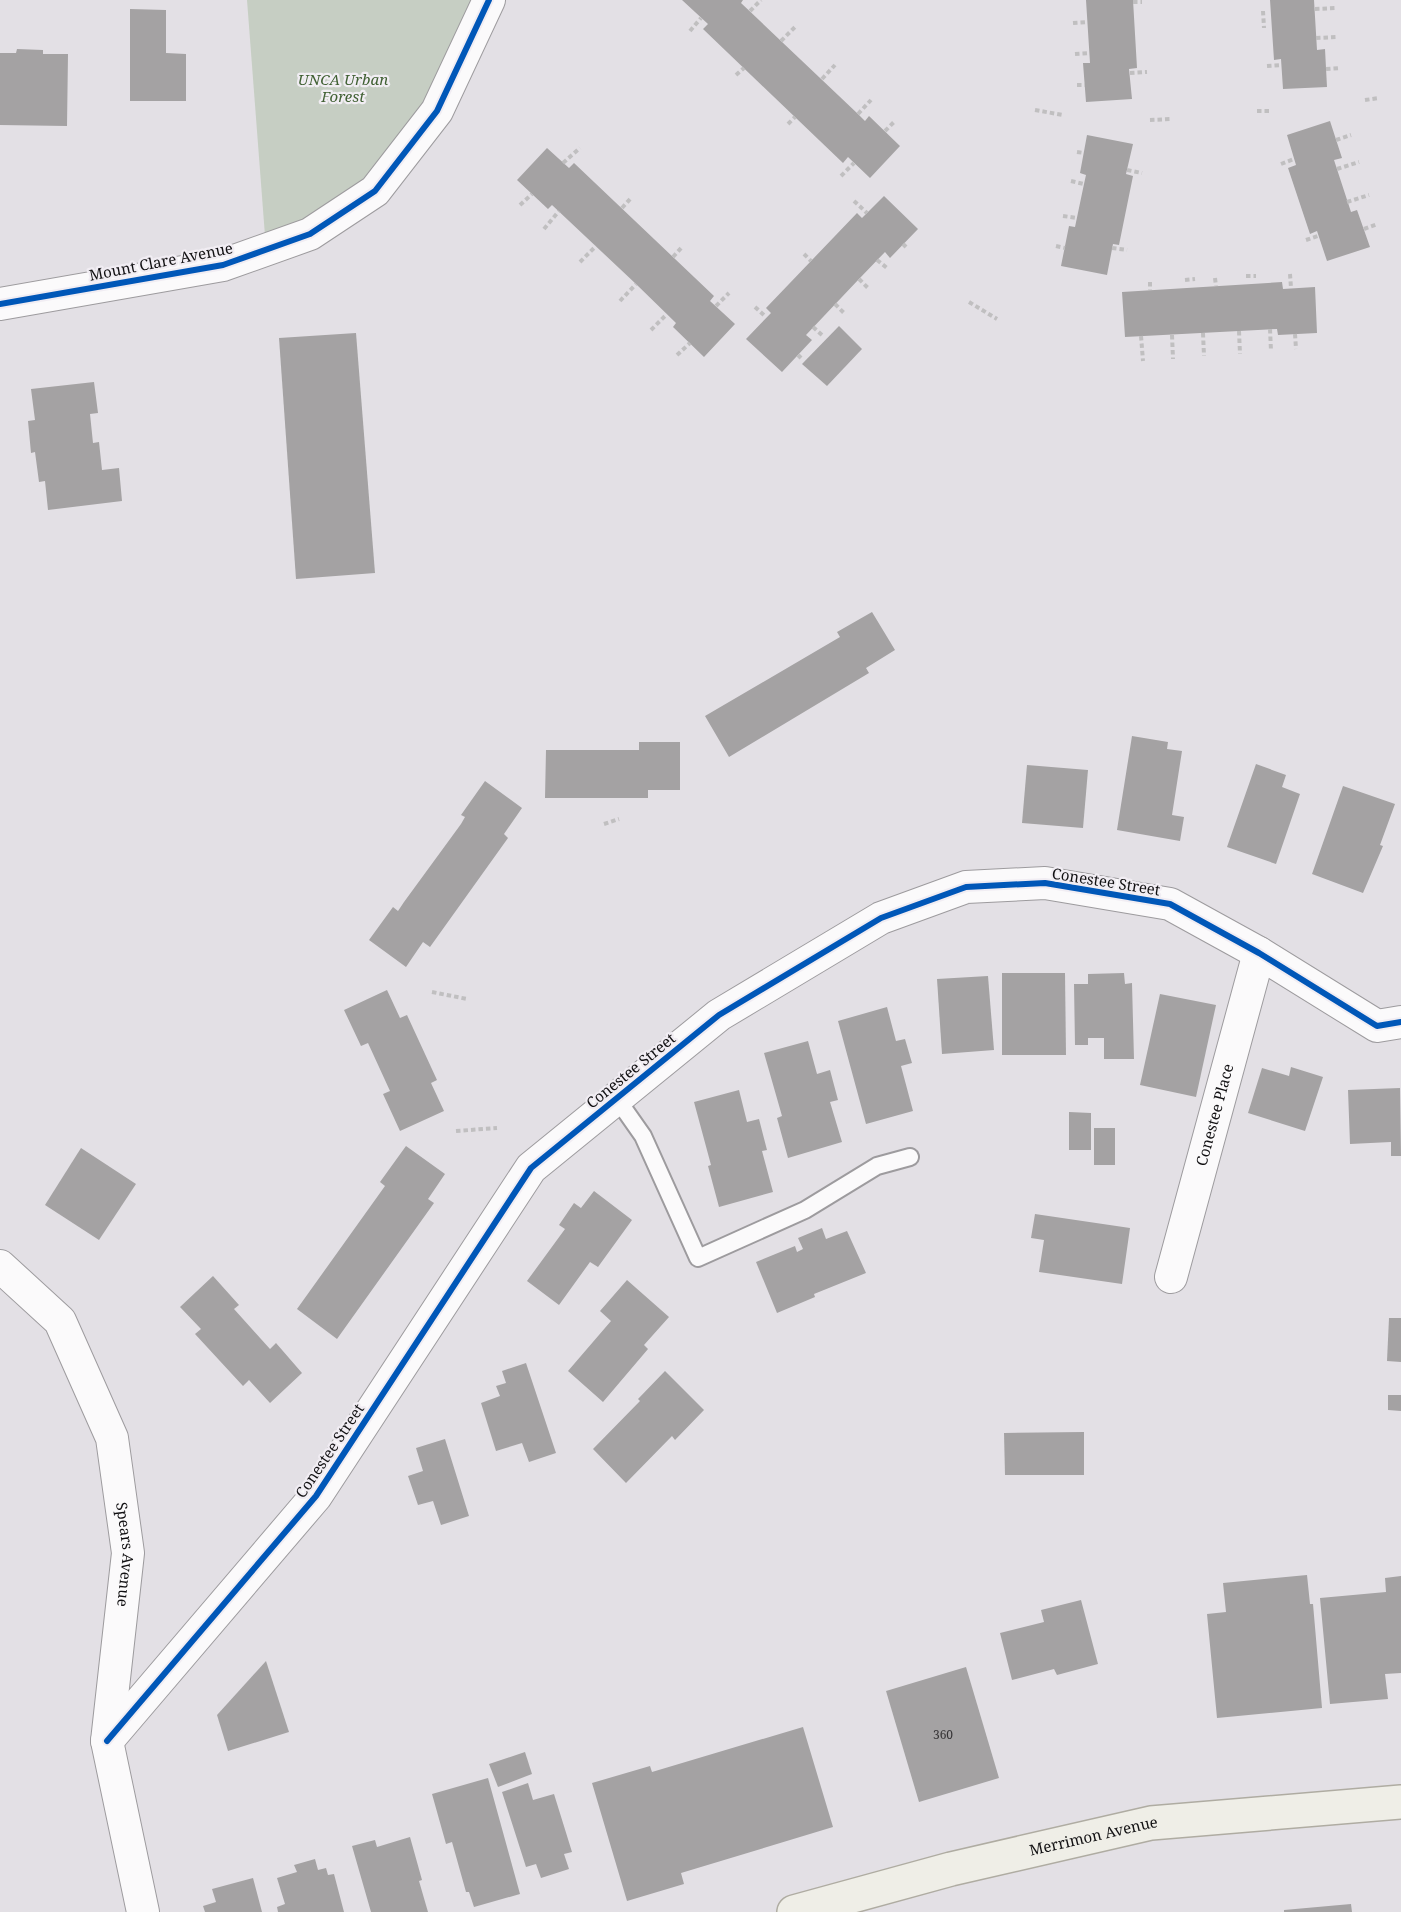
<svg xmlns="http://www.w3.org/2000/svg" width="1401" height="1912" font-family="'Noto Serif',serif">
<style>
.green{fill:#c6cec3}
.building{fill:#a4a2a3}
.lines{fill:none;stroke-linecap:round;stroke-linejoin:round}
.service-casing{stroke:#9d9b9e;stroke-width:20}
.minor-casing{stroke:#9d9b9e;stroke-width:34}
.primary-casing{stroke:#afaca2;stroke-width:36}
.path{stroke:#c0bfc0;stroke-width:4;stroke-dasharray:4.5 3;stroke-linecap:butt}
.service{stroke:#fbfafb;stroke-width:16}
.minor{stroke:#fbfafb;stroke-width:32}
.primary{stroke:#efeee7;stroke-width:33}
.cycleway-casing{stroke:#f1edf3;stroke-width:10}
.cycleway{stroke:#0057b8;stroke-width:6}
.labels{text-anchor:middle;stroke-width:4.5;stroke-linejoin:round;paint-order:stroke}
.number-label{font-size:12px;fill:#363436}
.park-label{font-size:15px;font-style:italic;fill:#406033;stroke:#f1edf3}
.street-label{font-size:15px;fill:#111012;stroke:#f1edf3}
</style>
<rect width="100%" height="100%" fill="#e3e0e5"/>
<!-- green -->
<polygon class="green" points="247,0 497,0 375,191 266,249"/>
<!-- building -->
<g class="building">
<polygon points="682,0 743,0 741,3 858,114 865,121 869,116 900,146 870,178 848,157 843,163 703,29 708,24"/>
<polygon points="1086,0 1133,0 1137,68 1129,69 1132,99 1086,102 1083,63 1090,63"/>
<polygon points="1270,0 1314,0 1317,50 1325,49 1327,87 1283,89 1281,59 1274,60"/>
<polygon points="130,9 166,10 166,53 186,54 186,101 130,101"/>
<polygon points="17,49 43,50 43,54 68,54 67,126 0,125 0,53 16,53"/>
<polygon points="1330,121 1342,158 1334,160 1351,212 1357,210 1370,247 1327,261 1317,231 1310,234 1288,168 1296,165 1287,135"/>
<polygon points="1087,135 1133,144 1126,174 1133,176 1119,245 1113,244 1107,275 1061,266 1069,226 1075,227 1084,184 1086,175 1080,173"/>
<polygon points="547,148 569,168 574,163 714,296 710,301 735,324 704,357 673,327 676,323 636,284 552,205 548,209 517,180"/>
<polygon points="884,196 918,229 890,258 885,252 859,279 806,335 812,340 782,372 746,339 771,313 766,308 857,213 862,218"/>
<polygon points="1282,282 1283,289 1315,287 1317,333 1278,335 1277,329 1125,337 1122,292"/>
<polygon points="839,326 862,349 827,386 802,364"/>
<polygon points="356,333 375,573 296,579 279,338"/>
<polygon points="94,382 98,413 90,414 93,443 99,442 102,470 119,468 122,501 48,510 45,481 39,482 35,452 31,453 28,421 35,420 31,389"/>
<polygon points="872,612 895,650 866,668 869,673 729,757 705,716 840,637 837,632"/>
<polygon points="1132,736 1168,742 1167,749 1182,751 1172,815 1184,817 1180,841 1117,830"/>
<polygon points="639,742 680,742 680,790 648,790 648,798 545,798 546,750 639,750"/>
<polygon points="1256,764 1286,775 1282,787 1300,794 1276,864 1227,847"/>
<polygon points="1027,765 1088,770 1083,828 1022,823"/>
<polygon points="485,781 522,808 504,834 508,838 430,947 423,942 406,967 369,940 393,907 398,911 404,902 461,824 465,817 461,815"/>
<polygon points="1343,786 1395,804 1380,845 1383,846 1363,893 1312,874"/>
<polygon points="1002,973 1065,973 1066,1055 1002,1055"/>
<polygon points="1124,973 1125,984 1132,983 1134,1059 1104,1059 1104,1038 1088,1038 1088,1045 1075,1045 1074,984 1088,984 1088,974"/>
<polygon points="988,976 994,1050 942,1054 937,979"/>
<polygon points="387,990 400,1018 407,1015 437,1080 431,1083 444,1111 400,1131 383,1094 390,1091 368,1043 361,1046 344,1010"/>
<polygon points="1160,994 1216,1005 1196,1097 1140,1085"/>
<polygon points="887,1007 896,1041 905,1039 912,1063 901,1066 913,1111 866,1124 838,1021"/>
<polygon points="808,1041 817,1074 830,1070 838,1100 830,1102 842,1142 788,1158 777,1118 782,1116 764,1053"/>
<polygon points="1291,1067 1323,1077 1305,1131 1248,1113 1262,1068 1289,1076"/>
<polygon points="1400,1088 1401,1156 1391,1156 1391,1142 1350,1144 1348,1090"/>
<polygon points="739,1090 747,1122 759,1119 767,1150 762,1151 773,1192 719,1207 708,1166 711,1165 694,1102"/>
<polygon points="1069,1112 1091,1113 1091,1150 1069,1150"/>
<rect x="1094" y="1128" width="21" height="37"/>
<polygon points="406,1146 445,1174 428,1199 434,1203 337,1339 297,1309 385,1186 380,1182"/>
<polygon points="81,1148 136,1184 99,1240 45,1205"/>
<polygon points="594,1191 632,1220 598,1267 590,1262 559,1305 527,1281 565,1229 559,1225 574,1203 581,1208"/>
<polygon points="1035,1214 1130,1228 1122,1284 1039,1272 1044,1240 1031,1238"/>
<polygon points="822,1228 826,1239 847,1231 866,1273 814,1294 815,1297 777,1313 756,1262 795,1246 797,1252 803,1249 798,1238"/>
<polygon points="213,1276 239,1305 234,1309 270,1349 276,1343 302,1373 270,1403 249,1380 243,1386 195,1334 201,1329 180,1307"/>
<polygon points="627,1280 669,1317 644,1345 648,1349 603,1402 568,1371 611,1321 600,1311"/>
<polygon points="1389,1318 1401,1318 1401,1362 1387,1361"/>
<polygon points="526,1363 556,1453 529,1462 522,1443 496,1451 481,1403 500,1396 496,1386 506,1383 502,1371"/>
<polygon points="665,1371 704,1410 675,1440 672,1436 626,1483 593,1449 640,1401 638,1399"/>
<polygon points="1388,1395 1401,1395 1401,1411 1388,1410"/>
<polygon points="1084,1432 1084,1475 1005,1475 1004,1433"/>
<polygon points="445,1439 469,1516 441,1525 433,1501 418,1505 408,1476 423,1471 416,1448"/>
<polygon points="1307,1575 1310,1604 1313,1604 1322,1708 1217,1718 1207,1614 1226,1612 1223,1583"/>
<polygon points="1401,1576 1401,1673 1385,1674 1388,1699 1330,1704 1320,1598 1386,1592 1385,1578"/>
<polygon points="1081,1600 1098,1664 1057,1675 1054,1669 1012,1680 1000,1633 1044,1622 1041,1610"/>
<polygon points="266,1661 289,1732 228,1751 217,1715"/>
<polygon points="966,1667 999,1778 919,1802 886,1691"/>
<polygon points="803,1727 833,1827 681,1873 684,1884 627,1901 592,1783 650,1766 652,1772"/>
<polygon points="525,1752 532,1774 498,1787 489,1764"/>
<polygon points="488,1778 520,1894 474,1907 469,1892 466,1892 452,1842 446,1844 432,1794"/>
<polygon points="528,1783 533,1800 554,1794 572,1852 564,1854 569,1869 541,1878 536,1864 526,1867 502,1792"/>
<polygon points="410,1837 422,1880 419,1881 428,1912 371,1912 352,1846 375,1840 377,1847"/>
<polygon points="315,1859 318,1870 326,1868 328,1875 334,1874 344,1912 278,1912 277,1907 285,1904 277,1878 297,1872 294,1865"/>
<polygon points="253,1878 262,1912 205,1912 203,1906 216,1902 212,1889"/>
<polygon points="1351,1904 1352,1912 1284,1912 1284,1910"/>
</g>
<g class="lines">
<!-- service casing -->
<g class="service-casing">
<polyline id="service" points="617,1099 643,1136 698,1258 805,1210 877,1166 910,1157"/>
</g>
<!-- minor casing -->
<g class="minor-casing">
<g id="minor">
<polyline points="0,304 223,265 310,234 375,191 437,111 489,0"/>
<path id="s1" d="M0,1266L60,1321L112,1438L128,1553L107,1741L143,1912"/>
<path id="s2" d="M1171,1277L1259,953"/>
<polyline points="107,1741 316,1496 531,1168 719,1015 881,918 966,887 1045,883 1170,904 1259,953 1377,1026 1401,1022"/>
</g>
</g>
<!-- primary casing -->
<g class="primary-casing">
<g id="primary">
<path id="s3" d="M794,1912L951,1869L1151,1823L1401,1802"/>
</g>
</g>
<!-- path -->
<g class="path">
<polyline points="1133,2 1142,2"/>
<polyline points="1315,9 1337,8"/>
<polyline points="750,11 761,0"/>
<polyline points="1263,11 1264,28"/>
<polyline points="1073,23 1087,22"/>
<polyline points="690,31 701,18"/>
<polyline points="1316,38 1338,37"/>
<polyline points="781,41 796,26"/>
<polyline points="1075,54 1089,53"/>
<polyline points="1267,66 1282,65"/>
<polyline points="1326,69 1340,68"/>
<polyline points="1130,73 1147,72"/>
<polyline points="736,75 744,68"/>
<polyline points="822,79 835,65"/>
<polyline points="1077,85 1085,85"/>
<polyline points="1365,100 1379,98"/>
<polyline points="1035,110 1063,115"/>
<polyline points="1257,111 1270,111"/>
<polyline points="858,114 871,100"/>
<polyline points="1150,120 1172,119"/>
<polyline points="788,124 795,117"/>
<polyline points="885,131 894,122"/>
<polyline points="1336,140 1351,135"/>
<polyline points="1077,152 1084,153"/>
<polyline points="563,163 580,148"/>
<polyline points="1281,164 1294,159"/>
<polyline points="1337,169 1359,162"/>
<polyline points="1127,170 1142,173"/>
<polyline points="841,176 854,163"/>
<polyline points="1071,181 1084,184"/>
<polyline points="854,201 867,213"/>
<polyline points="1347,202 1369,195"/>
<polyline points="520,205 532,194"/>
<polyline points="622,208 631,198"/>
<polyline points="1063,216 1077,218"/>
<polyline points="544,229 559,211"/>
<polyline points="1364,229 1378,224"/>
<polyline points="1306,240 1318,236"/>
<polyline points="903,244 906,247"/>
<polyline points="1056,246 1065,248"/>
<polyline points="1112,248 1127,250"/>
<polyline points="804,254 811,261"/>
<polyline points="673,257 682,247"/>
<polyline points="877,260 887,268"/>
<polyline points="580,262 596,246"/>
<polyline points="1290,274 1291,288"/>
<polyline points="1246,276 1256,276"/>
<polyline points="1215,278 1216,286"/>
<polyline points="859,279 868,288"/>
<polyline points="1185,280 1195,279"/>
<polyline points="1150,282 1150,290"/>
<polyline points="620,301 636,284"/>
<polyline points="969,302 997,319"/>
<polyline points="835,304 844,313"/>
<polyline points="716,306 729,293"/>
<polyline points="755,307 766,317"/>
<polyline points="813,327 822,335"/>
<polyline points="1270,329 1271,351"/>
<polyline points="651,330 667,314"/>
<polyline points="1239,331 1240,354"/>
<polyline points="1203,333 1204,356"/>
<polyline points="1295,334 1296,349"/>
<polyline points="1172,335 1173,359"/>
<polyline points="1141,336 1143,361"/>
<polyline points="677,355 690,343"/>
<polyline points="798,355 801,358"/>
<polyline points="604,824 619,819"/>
<polyline points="432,992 467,999"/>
<polyline points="456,1131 497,1128"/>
</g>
<!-- service -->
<use href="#service" class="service"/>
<!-- minor -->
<use href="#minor" class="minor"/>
<!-- primary -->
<use href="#primary" class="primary"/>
<!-- cycleway casing -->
<g class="cycleway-casing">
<g id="cycleway">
<polyline points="0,304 223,265 310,234 375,191 437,111 489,0"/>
<polyline points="107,1741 316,1496 531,1168 719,1015 881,918 966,887 1045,883 1170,904 1259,953 1377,1026 1401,1022"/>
</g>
</g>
<!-- cycleway -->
<use href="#cycleway" class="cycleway"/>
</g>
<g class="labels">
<!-- number labels -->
<g class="number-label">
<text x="943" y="1739">360</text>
</g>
<!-- park labels -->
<g class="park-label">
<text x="343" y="85">UNCA Urban<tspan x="343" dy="17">Forest</tspan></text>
</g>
<!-- street labels -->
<g class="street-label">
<text transform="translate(161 262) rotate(-11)" y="5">Mount Clare Avenue</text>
<text transform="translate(1106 882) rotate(9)" y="5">Conestee Street</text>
<text transform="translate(631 1071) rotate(-39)" y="5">Conestee Street</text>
<text dy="5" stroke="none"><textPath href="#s2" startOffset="168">Conestee Place</textPath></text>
<text transform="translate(330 1451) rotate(-56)" y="5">Conestee Street</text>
<text dy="5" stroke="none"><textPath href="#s1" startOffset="327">Spears Avenue</textPath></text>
<text dy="5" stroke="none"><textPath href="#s3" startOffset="309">Merrimon Avenue</textPath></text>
</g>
</g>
</svg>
